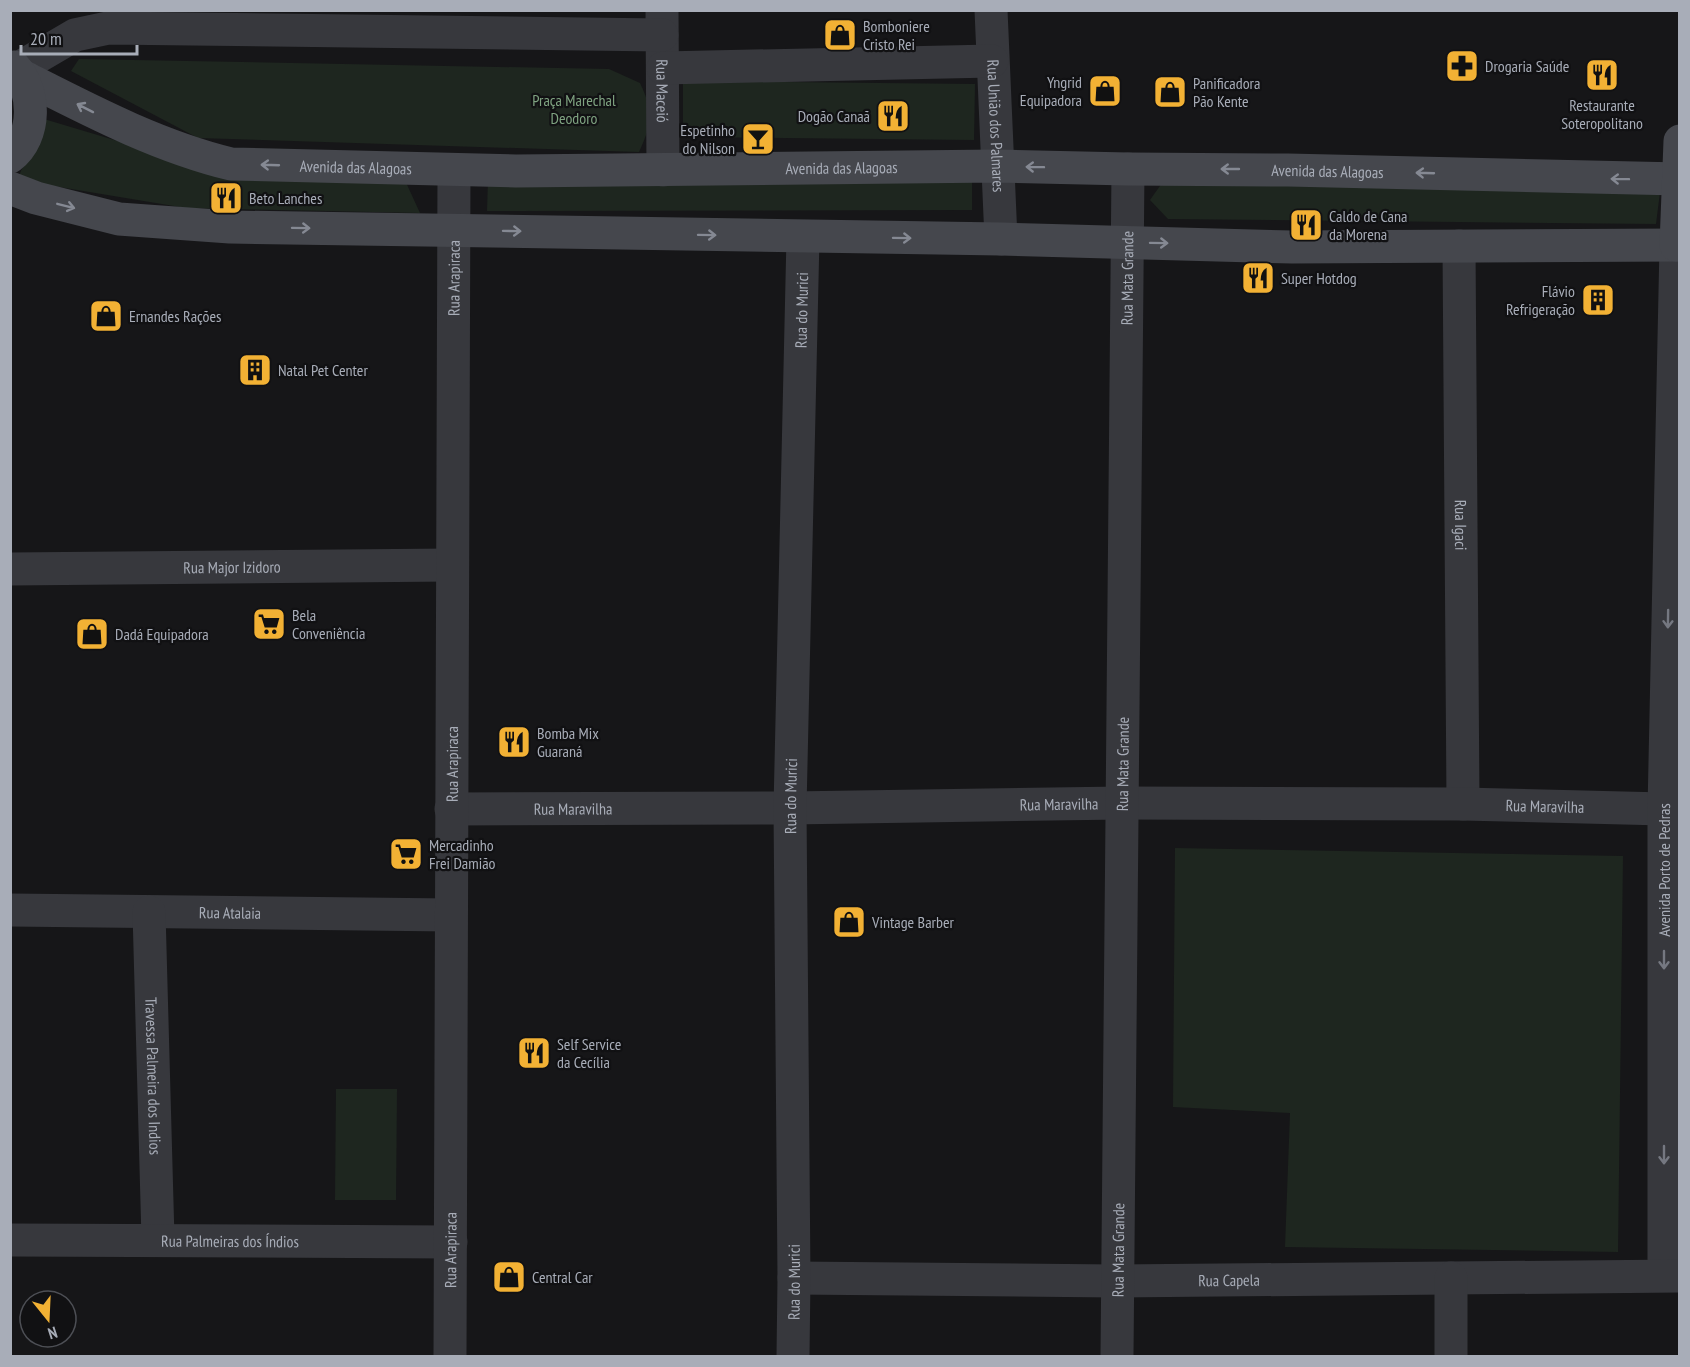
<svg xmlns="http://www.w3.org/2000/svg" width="1690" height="1367" font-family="'PT Sans Narrow',sans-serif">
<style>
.green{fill:#1e261f}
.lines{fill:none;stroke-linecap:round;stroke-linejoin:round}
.minor{stroke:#37383d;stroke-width:33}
.tertiary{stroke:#37383d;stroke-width:33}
.secondary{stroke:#45474d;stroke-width:33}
.oneway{stroke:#858993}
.oneway2{stroke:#757881}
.labels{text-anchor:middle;stroke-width:4.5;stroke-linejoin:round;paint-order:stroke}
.poi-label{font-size:16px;fill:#a8adb8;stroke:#111113;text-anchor:start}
.street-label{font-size:16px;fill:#a8adb8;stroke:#111113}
.park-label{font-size:16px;fill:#7fa381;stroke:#111113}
</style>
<rect width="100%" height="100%" fill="#161618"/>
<!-- green -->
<g class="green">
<path d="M79,59L609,69L640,83C654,113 652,123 639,152L198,138L71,71Z"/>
<polygon points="683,81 975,84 974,140 683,137"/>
<polygon points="44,119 218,171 403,176 420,213 186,208 17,180"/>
<polygon points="972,178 972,210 487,211 488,180"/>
<polygon points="1162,183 1660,192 1656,224 1168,219 1150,200"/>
<polygon points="1175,848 1623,856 1618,1252 1285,1247 1290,1113 1173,1107"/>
<polygon points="336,1089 397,1089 396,1200 335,1200"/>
</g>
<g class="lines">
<!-- minor -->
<g class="minor">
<path id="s1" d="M662,10L663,170"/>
<path id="s2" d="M991,10L1001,239"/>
<polyline points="663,68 992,61"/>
<polyline points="17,69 75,35 108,28 662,35"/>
<path id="s3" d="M1459,246L1463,804"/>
<path id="s4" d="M10,569L452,565"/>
<path id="s5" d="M451,809L790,808L1122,803L1463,804L1664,809"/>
<path id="s6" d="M10,910L451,915"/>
<path id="s7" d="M149,912L158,1239"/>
<path id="s8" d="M10,1240L451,1242"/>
<path id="s9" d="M1664,1275V809L1676,245"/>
<path id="s10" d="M794,1278L1116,1281L1680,1276"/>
<path id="s11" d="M793,1356L794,1278L790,808L803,237"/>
<path id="s12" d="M1117,1356L1128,169"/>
<polyline points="1451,1356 1451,1278"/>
</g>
<!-- tertiary -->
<path class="tertiary" id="s13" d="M450,1356L454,171"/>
<!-- secondary -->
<g class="secondary">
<path id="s14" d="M22,76C89,110 157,146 231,164L516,171L998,166L1128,169L1288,170L1680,179"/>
<path d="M10,157C37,136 36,91 14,67"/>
<polyline points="10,188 36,198 119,219 230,227 1001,239 1292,247 1680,245"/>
<polyline points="1676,245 1680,141"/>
</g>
</g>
<!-- one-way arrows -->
<defs><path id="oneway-shaft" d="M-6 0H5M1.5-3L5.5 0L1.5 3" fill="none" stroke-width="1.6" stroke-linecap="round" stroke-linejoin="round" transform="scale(1.5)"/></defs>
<g class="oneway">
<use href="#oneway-shaft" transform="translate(85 108) rotate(-153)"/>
<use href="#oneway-shaft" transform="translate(270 165) rotate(-178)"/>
<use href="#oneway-shaft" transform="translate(1035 167) rotate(-179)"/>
<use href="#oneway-shaft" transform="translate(1230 169) rotate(-180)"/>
<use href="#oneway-shaft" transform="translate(1425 173) rotate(-178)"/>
<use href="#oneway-shaft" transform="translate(1620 179) rotate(-179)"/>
<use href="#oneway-shaft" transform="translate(66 206) rotate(14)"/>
<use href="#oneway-shaft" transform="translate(301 228) rotate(1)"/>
<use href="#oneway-shaft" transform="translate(512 231) rotate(1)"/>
<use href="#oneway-shaft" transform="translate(707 235) rotate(1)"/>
<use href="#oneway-shaft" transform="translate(902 238) rotate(1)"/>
<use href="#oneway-shaft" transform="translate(1159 243) rotate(1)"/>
</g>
<g class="oneway2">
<use href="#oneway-shaft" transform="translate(1668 619) rotate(91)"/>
<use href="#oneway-shaft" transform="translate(1664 960) rotate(90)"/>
<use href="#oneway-shaft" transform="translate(1664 1155) rotate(90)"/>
</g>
<!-- icons -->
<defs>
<g id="shop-square" transform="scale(1.725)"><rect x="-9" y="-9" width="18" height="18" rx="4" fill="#f2b134" stroke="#111113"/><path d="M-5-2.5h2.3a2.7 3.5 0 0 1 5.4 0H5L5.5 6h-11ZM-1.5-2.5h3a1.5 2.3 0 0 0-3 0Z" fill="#111"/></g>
<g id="pharmacy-square" transform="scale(1.725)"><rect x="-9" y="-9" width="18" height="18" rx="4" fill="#f2b134" stroke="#111113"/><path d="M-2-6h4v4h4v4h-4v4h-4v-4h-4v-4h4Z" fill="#111"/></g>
<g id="restaurant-square" transform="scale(1.725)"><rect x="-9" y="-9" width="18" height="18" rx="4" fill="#f2b134" stroke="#111113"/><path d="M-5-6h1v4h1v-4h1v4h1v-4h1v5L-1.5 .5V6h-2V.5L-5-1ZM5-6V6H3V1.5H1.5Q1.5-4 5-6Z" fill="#111"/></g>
<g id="bar-square" transform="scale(1.725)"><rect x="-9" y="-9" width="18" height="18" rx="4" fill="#f2b134" stroke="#111113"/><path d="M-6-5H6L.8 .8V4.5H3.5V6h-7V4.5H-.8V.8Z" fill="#111"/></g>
<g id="building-square" transform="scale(1.725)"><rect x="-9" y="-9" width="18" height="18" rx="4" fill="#f2b134" stroke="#111113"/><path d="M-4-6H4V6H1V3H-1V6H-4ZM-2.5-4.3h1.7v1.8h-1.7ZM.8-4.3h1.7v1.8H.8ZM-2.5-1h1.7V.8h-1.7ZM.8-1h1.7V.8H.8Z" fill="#111"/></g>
<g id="supermarket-square" transform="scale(1.725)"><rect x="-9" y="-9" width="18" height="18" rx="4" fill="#f2b134" stroke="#111113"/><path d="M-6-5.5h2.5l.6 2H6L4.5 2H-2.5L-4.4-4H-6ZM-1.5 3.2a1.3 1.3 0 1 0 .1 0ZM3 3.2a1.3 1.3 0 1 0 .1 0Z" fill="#111"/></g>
</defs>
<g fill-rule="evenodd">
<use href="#shop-square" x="840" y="35"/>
<use href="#pharmacy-square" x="1462" y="66"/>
<use href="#restaurant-square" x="1602" y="75"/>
<use href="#shop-square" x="1105" y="91"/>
<use href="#shop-square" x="1170" y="92"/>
<use href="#restaurant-square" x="893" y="116"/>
<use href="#bar-square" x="758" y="139"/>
<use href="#restaurant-square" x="226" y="198"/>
<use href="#restaurant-square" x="1306" y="225"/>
<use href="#restaurant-square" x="1258" y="278"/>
<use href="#building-square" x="1598" y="300"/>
<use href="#shop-square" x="106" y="316"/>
<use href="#building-square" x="255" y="370"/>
<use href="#supermarket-square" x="269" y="624"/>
<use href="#shop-square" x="92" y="634"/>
<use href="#restaurant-square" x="514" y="742"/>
<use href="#supermarket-square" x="406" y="854"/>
<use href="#shop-square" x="849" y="922"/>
<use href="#restaurant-square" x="534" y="1053"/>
<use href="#shop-square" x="509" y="1277"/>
</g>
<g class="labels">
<!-- poi labels -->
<g class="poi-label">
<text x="863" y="32">Bomboniere<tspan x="863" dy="18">Cristo Rei</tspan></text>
<text x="1485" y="72">Drogaria Saúde</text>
<text x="1082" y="88" text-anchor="end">Yngrid<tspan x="1082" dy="18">Equipadora</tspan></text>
<text x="1193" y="89">Panificadora<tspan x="1193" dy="18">Pão Kente</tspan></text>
<text x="1602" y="111" text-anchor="middle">Restaurante<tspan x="1602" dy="18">Soteropolitano</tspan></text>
<text x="870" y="122" text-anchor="end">Dogão Canaã</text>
<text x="735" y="136" text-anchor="end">Espetinho<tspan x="735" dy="18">do Nilson</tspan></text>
<text x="249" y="204">Beto Lanches</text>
<text x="1329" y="222">Caldo de Cana<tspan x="1329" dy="18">da Morena</tspan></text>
<text x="1281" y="284">Super Hotdog</text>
<text x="1575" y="297" text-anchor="end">Flávio<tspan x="1575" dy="18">Refrigeração</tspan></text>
<text x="129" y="322">Ernandes Rações</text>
<text x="278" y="376">Natal Pet Center</text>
<text x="292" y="621">Bela<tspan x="292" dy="18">Conveniência</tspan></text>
<text x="115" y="640">Dadá Equipadora</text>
<text x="537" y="739">Bomba Mix<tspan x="537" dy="18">Guaraná</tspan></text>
<text x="429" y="851">Mercadinho<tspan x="429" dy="18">Frei Damião</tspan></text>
<text x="872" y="928">Vintage Barber</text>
<text x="557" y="1050">Self Service<tspan x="557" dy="18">da Cecília</tspan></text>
<text x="532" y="1283">Central Car</text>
</g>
<!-- street labels -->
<g class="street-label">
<text dy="6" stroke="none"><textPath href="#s1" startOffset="81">Rua Maceió</textPath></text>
<text dy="6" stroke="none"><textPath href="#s2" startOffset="116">Rua União dos Palmares</textPath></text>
<text dy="6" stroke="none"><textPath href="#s14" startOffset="352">Avenida das Alagoas</textPath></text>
<text dy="6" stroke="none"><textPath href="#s14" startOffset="838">Avenida das Alagoas</textPath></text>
<text dy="6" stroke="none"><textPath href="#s14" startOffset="1324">Avenida das Alagoas</textPath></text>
<text dy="6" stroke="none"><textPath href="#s12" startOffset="1078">Rua Mata Grande</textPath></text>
<text dy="6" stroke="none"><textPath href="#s13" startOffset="1078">Rua Arapiraca</textPath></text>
<text dy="6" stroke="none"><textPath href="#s11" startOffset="1046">Rua do Murici</textPath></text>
<text dy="6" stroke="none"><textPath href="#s3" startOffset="279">Rua Igaci</textPath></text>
<text dy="6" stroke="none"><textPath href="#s4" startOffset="222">Rua Major Izidoro</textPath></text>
<text dy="6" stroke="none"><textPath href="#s12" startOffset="592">Rua Mata Grande</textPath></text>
<text dy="6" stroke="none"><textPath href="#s13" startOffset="592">Rua Arapiraca</textPath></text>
<text dy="6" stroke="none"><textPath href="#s11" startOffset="560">Rua do Murici</textPath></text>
<text dy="6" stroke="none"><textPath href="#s5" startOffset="608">Rua Maravilha</textPath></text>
<text dy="6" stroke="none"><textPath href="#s5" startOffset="1094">Rua Maravilha</textPath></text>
<text dy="6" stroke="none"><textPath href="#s5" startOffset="122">Rua Maravilha</textPath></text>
<text dy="6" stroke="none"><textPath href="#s9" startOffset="405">Avenida Porto de Pedras</textPath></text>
<text dy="6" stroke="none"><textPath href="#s6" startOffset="220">Rua Atalaia</textPath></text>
<text dy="6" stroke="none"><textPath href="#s7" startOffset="164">Travessa Palmeira dos Indios</textPath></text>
<text dy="6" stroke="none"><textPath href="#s8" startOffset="220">Rua Palmeiras dos Índios</textPath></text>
<text dy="6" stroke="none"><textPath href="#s12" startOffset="106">Rua Mata Grande</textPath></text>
<text dy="6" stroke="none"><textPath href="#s13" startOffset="106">Rua Arapiraca</textPath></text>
<text dy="6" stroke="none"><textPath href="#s10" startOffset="435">Rua Capela</textPath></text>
<text dy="6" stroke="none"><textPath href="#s11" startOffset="74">Rua do Murici</textPath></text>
</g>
<!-- park labels -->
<g class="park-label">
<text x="574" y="106">Praça Marechal<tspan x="574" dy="18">Deodoro</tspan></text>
</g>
</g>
<!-- border -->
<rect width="1690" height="1367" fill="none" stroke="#a8adb8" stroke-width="24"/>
<!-- north arrow -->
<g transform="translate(48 1319) rotate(162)"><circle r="28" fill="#111113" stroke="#4d4f55" stroke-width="1.5"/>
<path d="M0-4.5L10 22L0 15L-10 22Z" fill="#f2b134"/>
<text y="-9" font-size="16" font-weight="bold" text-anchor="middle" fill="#a8adb8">N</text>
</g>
<!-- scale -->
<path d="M21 45v9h116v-9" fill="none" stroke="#a8adb8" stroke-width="3"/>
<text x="30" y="45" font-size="18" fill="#a8adb8" stroke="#111113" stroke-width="4.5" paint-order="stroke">20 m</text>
</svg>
